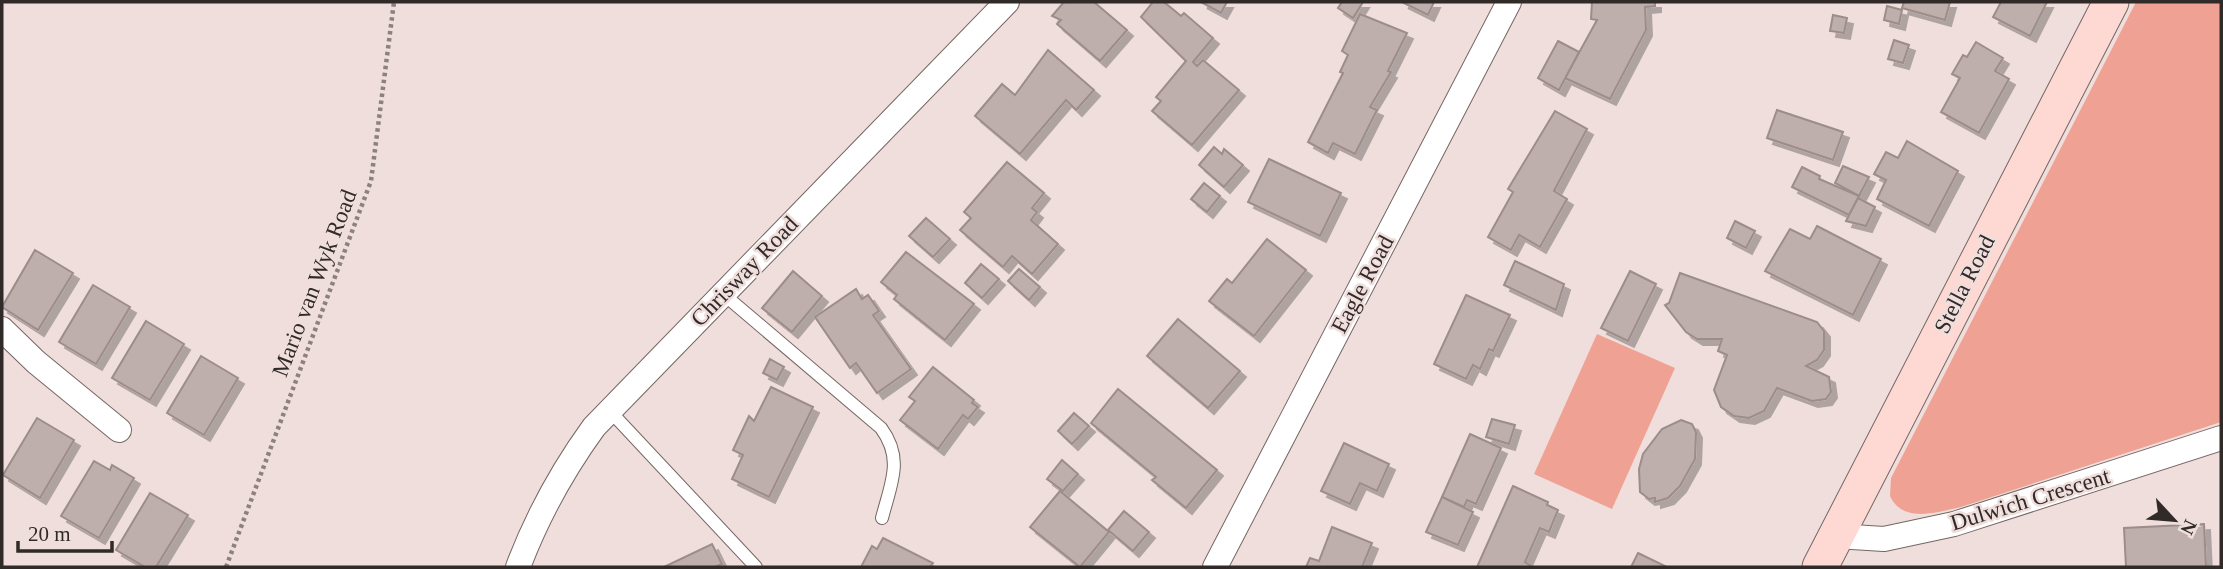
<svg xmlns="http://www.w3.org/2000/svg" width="2223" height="569" font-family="'Times New Roman',serif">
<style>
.green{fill:#efa294}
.building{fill:#bfafac;stroke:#9c8d8a;stroke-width:2;filter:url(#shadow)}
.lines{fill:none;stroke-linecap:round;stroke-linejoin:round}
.lane-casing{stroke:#756764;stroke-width:14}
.street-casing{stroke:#756764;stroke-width:26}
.secondary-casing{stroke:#756764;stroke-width:37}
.path{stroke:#8c817f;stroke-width:4.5;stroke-dasharray:3.5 3.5;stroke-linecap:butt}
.lane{stroke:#fff;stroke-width:12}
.street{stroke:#fff;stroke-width:24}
.secondary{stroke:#fed9d4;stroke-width:35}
.labels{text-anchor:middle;stroke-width:5;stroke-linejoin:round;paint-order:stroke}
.street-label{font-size:23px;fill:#302a29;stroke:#efdedb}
</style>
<defs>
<filter id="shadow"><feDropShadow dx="6" dy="6" stdDeviation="0" flood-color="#0004"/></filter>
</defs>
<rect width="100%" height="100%" fill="#efdedb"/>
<!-- green -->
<g class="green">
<path d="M2136,2H2221V422L1961,507C1937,512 1903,524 1890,496L1891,478Z"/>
<polygon points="1597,334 1675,368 1612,509 1534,474"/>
</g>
<!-- building -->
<g class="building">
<polygon points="1064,2 1094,2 1127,30 1100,61 1057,24 1061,20 1052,16"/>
<polygon points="1153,2 1164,2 1181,16 1184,13 1213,38 1193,62 1197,66 1203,60 1239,90 1192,145 1152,111 1161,101 1156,97 1186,61 1141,17"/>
<polygon points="1201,2 1227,2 1221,13"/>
<polygon points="1342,2 1363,2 1353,18 1338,8"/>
<polygon points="1402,2 1434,2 1428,15"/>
<polygon points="1592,2 1655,2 1655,6 1645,7 1646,30 1610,99 1565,78 1597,20 1591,19"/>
<polygon points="1904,2 1950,2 1945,20 1902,8"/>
<polygon points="2001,2 2047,2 2030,36 1993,17"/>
<polygon points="1887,6 1902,10 1899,24 1884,20"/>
<polygon points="1360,14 1407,33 1388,71 1391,72 1370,107 1377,110 1355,154 1333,143 1328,153 1308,142 1343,73 1340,72 1348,55 1342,51"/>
<polygon points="1833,15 1847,18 1844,33 1830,31"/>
<polygon points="1894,40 1909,45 1903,63 1888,59"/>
<polygon points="1558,41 1579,52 1559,90 1538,78"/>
<polygon points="1976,42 2003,58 1995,71 2009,79 1979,133 1941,112 1960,78 1952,74 1963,55 1967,57"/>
<polygon points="1048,50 1094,90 1076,110 1066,100 1020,154 975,116 1002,84 1015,95"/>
<polygon points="1777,110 1843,132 1833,160 1767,138"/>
<polygon points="1555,111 1587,129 1554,191 1567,199 1540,247 1519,235 1511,250 1488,237 1513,192 1508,189"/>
<polygon points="1907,141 1958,171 1929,226 1877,199 1886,180 1874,174 1886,152 1898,158"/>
<polygon points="1214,147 1222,154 1224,149 1243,165 1224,187 1199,165"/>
<polygon points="1269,159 1341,193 1320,236 1248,202"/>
<polygon points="1007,162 1044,193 1032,208 1037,212 1031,220 1058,244 1032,274 1012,256 1003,267 960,230 971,218 964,212"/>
<polygon points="1843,166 1869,177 1859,196 1835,183"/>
<polygon points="1802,167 1820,176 1819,179 1859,196 1849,215 1792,187"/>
<polygon points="1204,183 1220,196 1207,212 1191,199"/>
<polygon points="1858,198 1875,207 1866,226 1846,221"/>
<polygon points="926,218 950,239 933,257 909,236"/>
<polygon points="1735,221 1755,231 1746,248 1727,238"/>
<polygon points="1817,226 1881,259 1853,315 1765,271 1790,229 1810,239"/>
<polygon points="1267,239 1306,270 1254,336 1209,301 1227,279 1232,283"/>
<polygon points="35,250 73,273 38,330 2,307"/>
<polygon points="906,252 974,304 945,340 894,299 897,295 881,282"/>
<polygon points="1515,261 1564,284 1556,310 1504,285"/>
<polygon points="981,264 999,279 982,298 965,283"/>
<polygon points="1019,269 1040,287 1029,300 1008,281"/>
<polygon points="793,271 822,296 792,332 762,308"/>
<polygon points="1630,271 1656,284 1628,341 1601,328"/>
<polygon points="1680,273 1817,322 1824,331 1824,350 1817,360 1806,366 1829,377 1831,392 1826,399 1812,401 1777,388 1764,411 1749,418 1734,416 1721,407 1714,390 1727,355 1718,351 1722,339 1697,339 1686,332 1665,305 1669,303"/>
<polygon points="93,285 130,307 96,364 59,342"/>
<polygon points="856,289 862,299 868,295 879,311 873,315 911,369 877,393 856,363 850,368 815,317"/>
<polygon points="1466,295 1510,315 1493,351 1489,349 1480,369 1473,365 1466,379 1434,364"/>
<polygon points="1178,319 1240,371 1208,408 1147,356"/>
<polygon points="146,321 184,344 150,400 112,378"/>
<polygon points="201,356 238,378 204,435 167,413"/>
<polygon points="770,359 784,367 777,380 763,373"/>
<polygon points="933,367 974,400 972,403 978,407 968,419 963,415 938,449 900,420 915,401 909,397"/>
<polygon points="771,387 813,407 769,497 732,479 743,455 733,450 749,416 754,421"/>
<polygon points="1118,389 1217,470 1186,508 1152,480 1156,477 1091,423"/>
<polygon points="1074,413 1089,426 1072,444 1058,431"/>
<polygon points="37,418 74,440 40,498 3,475"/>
<polygon points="1492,419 1515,425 1509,444 1486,437"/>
<polygon points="1681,420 1692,424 1696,432 1695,459 1680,486 1668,498 1655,502 1655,498 1649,499 1640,492 1639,469 1643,454 1662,429"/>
<polygon points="1470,434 1501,448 1476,504 1467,500 1464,507 1442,497"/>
<polygon points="1344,443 1389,464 1377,491 1360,483 1350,504 1321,491"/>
<polygon points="1062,460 1078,474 1063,491 1047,479"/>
<polygon points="94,461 110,470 112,465 134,478 99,538 61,516"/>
<polygon points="1513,486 1548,502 1547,505 1558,510 1549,532 1540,528 1525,562 1533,567 1477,567"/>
<polygon points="1060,491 1109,532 1080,567 1030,527"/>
<polygon points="150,493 188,515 156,567 145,567 116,550"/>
<polygon points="1442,497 1473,512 1458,545 1426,532"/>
<polygon points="1124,511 1149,532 1133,551 1108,530"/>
<polygon points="2204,524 2206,567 2126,567 2124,528"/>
<polygon points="1332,527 1372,543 1362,567 1306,567 1310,558 1319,561"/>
<polygon points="883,538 933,563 930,567 861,567 872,546 877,549"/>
<polygon points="712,544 722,564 715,567 664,567"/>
<polygon points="1638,553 1665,566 1664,567 1631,567"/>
</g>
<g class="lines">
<!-- lane casing -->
<g class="lane-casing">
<g id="lane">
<path d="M722,293L881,428C904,459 891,483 882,518"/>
<polyline points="609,410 756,567"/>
</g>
</g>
<!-- street casing -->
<g class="street-casing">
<g id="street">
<polyline points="2,329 36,362 119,430"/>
<polyline points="1836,536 1884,539 1954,524 2221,438"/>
<path d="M518,567C537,517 562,471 594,427L1007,2"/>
<polyline points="1215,567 1509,2"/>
</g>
</g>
<!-- secondary casing -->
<g class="secondary-casing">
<polyline id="secondary" points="1820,567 2111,2"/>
</g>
<!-- path -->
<polyline class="path" points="226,567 371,181 394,2"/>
<!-- lane -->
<use href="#lane" class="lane"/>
<!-- street -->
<use href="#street" class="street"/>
<!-- secondary -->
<use href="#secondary" class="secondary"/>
</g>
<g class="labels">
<!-- street labels -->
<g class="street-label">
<text transform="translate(744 271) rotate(-46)" y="8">Chrisway Road</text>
<text transform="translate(314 283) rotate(-69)" y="8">Mario van Wyk Road</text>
<text transform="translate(1362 284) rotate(-62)" y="8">Eagle Road</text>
<text transform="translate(1964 284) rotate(-63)" y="8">Stella Road</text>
<text transform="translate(2030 499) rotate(-17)" y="8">Dulwich Crescent</text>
</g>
</g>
<!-- border -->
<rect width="2223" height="569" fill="none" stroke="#302a29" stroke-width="7"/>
<!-- north arrow -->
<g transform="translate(2174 520) rotate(116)" stroke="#efdedb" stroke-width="5" paint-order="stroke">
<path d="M0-5L12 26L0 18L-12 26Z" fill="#302a29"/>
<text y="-10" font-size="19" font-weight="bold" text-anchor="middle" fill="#302a29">N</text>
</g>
<!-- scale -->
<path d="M18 541v10h94v-10" fill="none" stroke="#302a29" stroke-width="3.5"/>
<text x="28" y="541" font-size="21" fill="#302a29" stroke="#efdedb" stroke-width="5" paint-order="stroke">20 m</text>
</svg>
